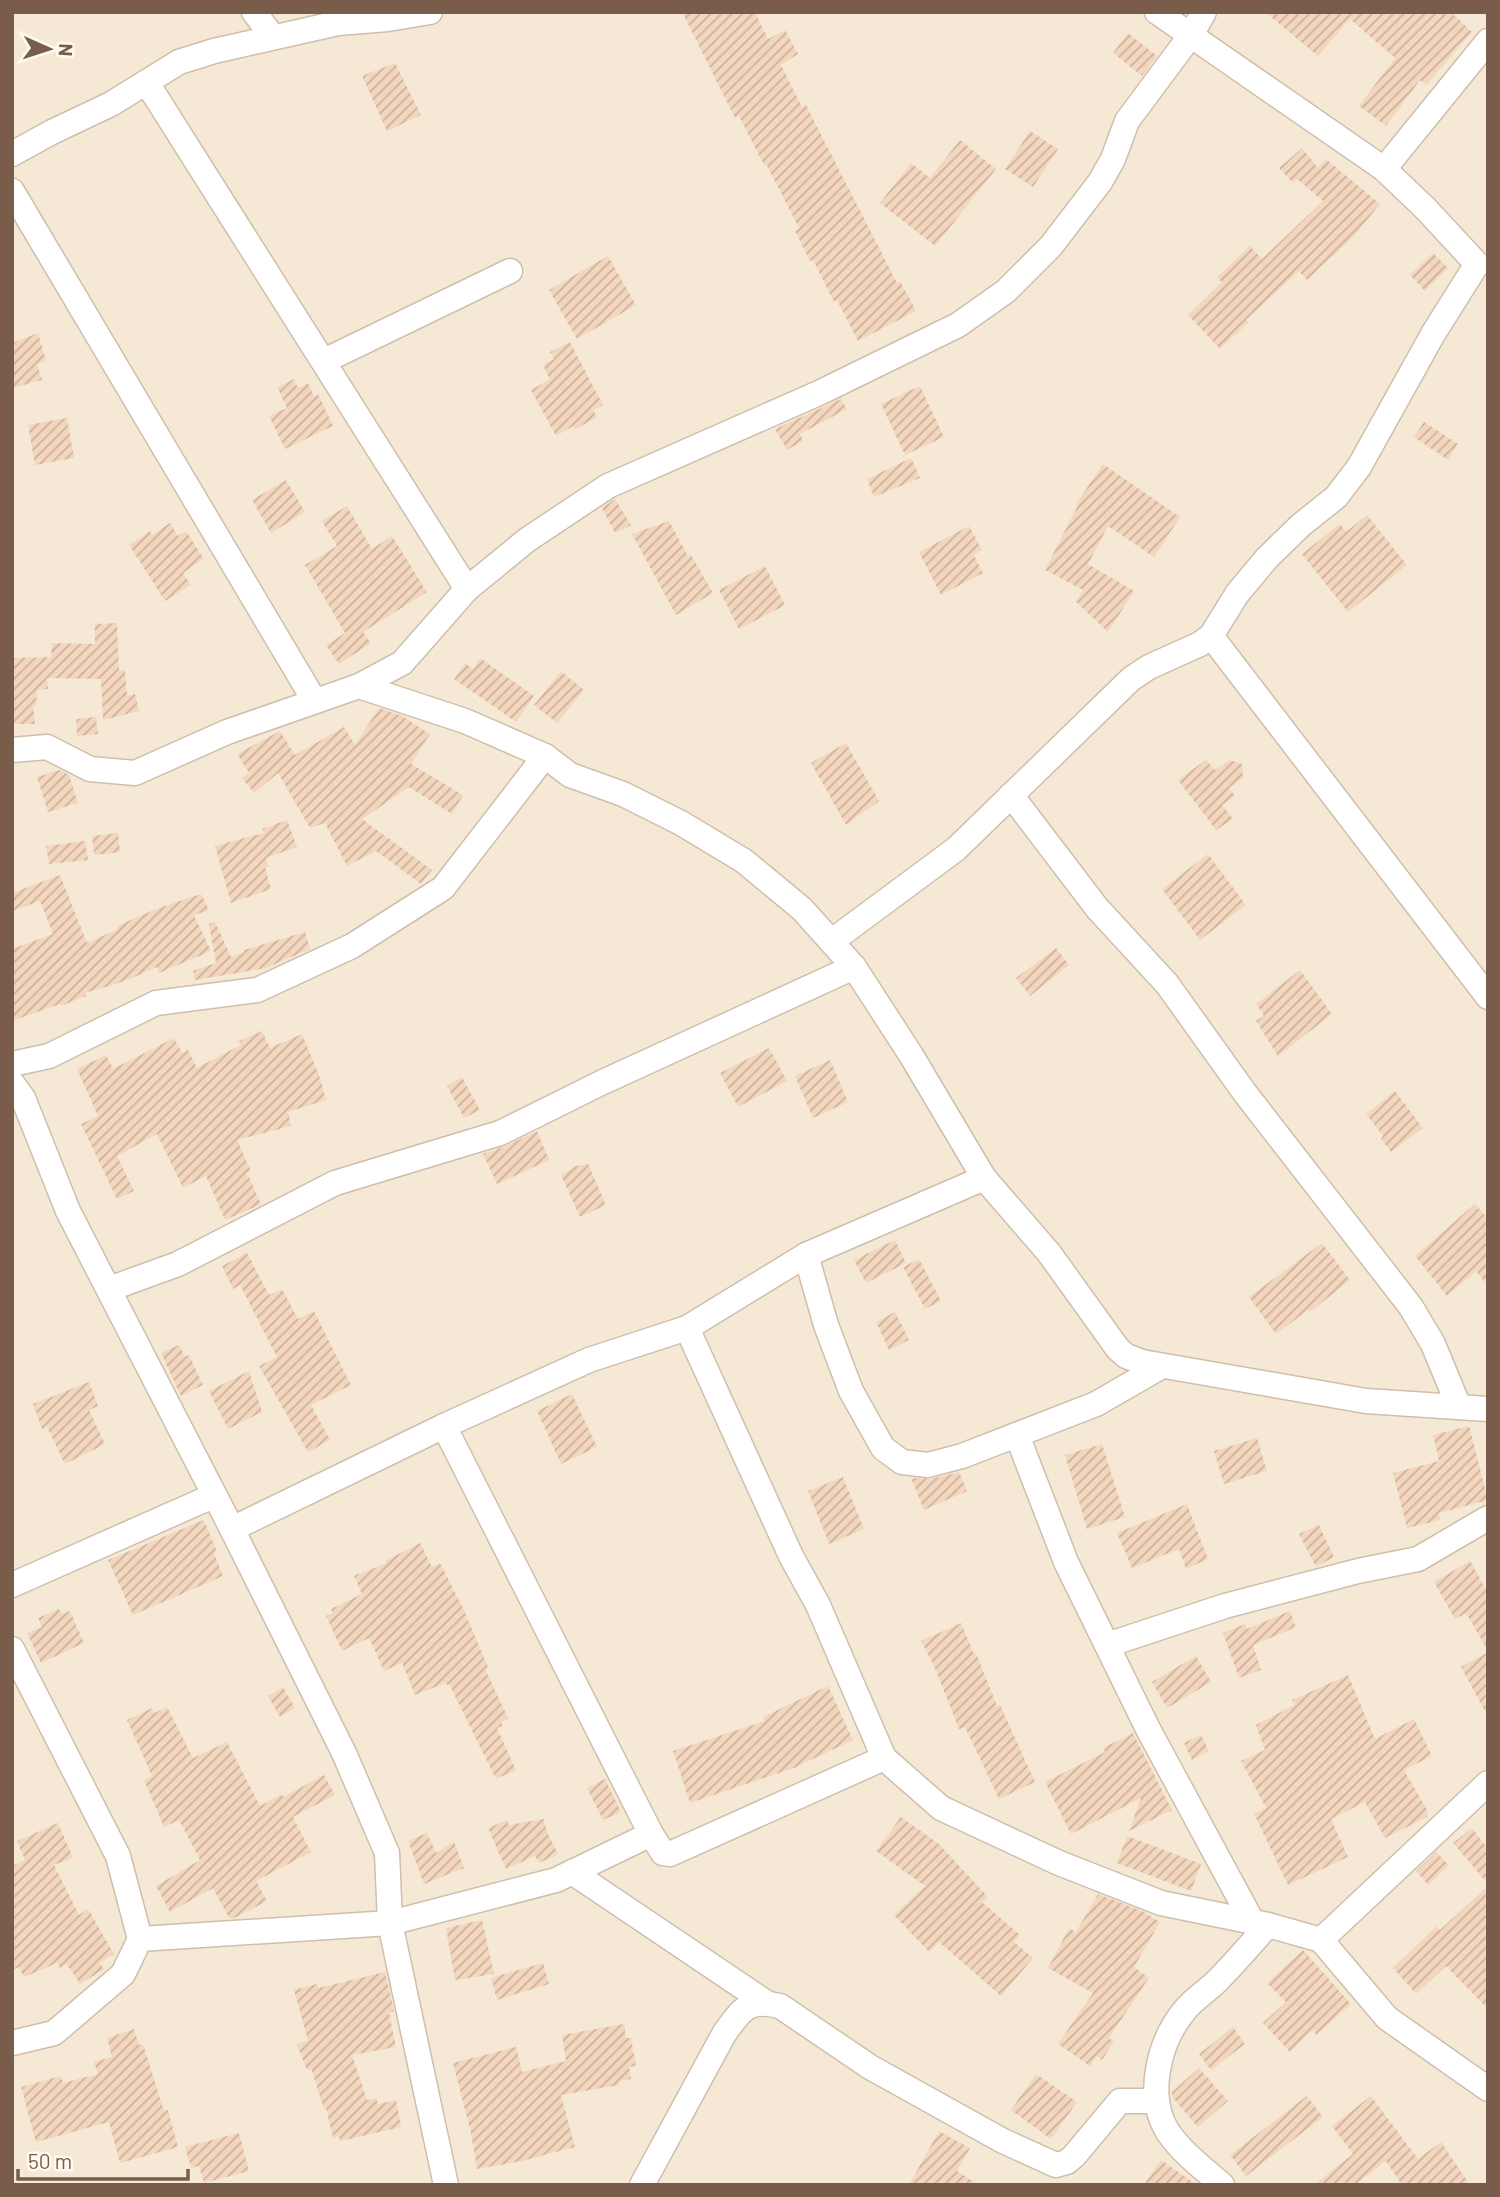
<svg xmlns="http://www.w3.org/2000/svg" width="1500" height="2197" font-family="Barlow,sans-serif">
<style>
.residential{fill:#f5e9d6}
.building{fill:url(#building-hatch)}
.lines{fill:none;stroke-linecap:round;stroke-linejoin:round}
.minor-casing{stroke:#d0beac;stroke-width:27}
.minor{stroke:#fff;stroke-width:24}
</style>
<defs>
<pattern id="building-hatch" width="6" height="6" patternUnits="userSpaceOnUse" patternTransform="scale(1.75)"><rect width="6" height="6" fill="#f4d6be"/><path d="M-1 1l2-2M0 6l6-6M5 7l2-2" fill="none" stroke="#cab19c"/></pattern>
</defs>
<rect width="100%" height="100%" fill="#fdf6e8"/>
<!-- residential -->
<rect class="residential" x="12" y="12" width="1476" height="2173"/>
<!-- building -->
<g class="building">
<polygon points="682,12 755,12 768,39 785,30 798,54 781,65 802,107 806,105 897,283 900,281 916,311 858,341 837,300 834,302 813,260 810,261 795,231 799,228 766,164 764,165 739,116 735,118"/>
<polygon points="1265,12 1451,12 1472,32 1426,85 1420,80 1386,126 1359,106 1395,58 1350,19 1318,56"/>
<polygon points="1128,33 1157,56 1142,76 1113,53"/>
<polygon points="395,63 421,115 387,131 362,76"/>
<polygon points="1030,131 1058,149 1033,187 1005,169"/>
<polygon points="960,140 996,169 935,246 880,203 911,163 930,178"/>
<polygon points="1302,148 1318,168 1326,159 1380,204 1352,238 1307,280 1299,271 1246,320 1249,322 1220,349 1188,315 1222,282 1217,277 1250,246 1262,259 1323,201 1297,179 1293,183 1279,168"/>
<polygon points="1433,253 1448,268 1425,291 1410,275"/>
<polygon points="608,256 636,305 577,339 549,290"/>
<polygon points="38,333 46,361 37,364 42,380 12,388 12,343"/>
<polygon points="570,342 603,405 593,410 597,417 574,430 573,426 556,436 531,390 550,379 543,365 554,359 550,352"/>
<polygon points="294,379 298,388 308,383 314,396 318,394 333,426 285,449 269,416 287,408 277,387"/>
<polygon points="920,386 944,437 905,455 881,404"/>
<polygon points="841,399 847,409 800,434 803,441 787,450 775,429"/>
<polygon points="67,418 74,458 35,465 28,425"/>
<polygon points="1424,422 1458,444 1448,460 1414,437"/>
<polygon points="911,458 920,478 874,497 867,479"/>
<polygon points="1103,464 1180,517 1154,557 1108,526 1088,564 1134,591 1108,632 1076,602 1083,590 1045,570 1078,505 1076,504"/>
<polygon points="286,480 305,512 271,533 252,500"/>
<polygon points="615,499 631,525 615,533 602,508"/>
<polygon points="347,506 372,549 392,536 427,592 363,632 371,643 339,664 326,645 345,633 305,565 337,546 322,521"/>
<polygon points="1367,515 1407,565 1348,612 1302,554 1340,524 1346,532"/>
<polygon points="669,521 688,556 691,555 713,593 676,615 632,534"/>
<polygon points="170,523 178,536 186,531 204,559 183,573 191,585 165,601 129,545 150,531 152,535"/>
<polygon points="969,526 982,550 974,555 983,573 941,595 919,552"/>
<polygon points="765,566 785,605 739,629 719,590"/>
<polygon points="117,623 119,671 125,670 127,696 135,694 139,711 103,720 101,679 47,678 48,689 37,690 36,706 33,706 35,724 12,724 12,658 51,657 52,643 95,644 95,624"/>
<polygon points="480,658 534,696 516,722 454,679 465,663 473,669"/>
<polygon points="561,671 584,690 557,723 534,705"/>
<polygon points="379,708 402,716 430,734 411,764 463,795 452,814 409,787 362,819 432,870 421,884 376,851 347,866 325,823 310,828 278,773 254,793 242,778 249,773 237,754 280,731 295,755 344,727 355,745"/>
<polygon points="96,717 98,734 77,736 76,719"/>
<polygon points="846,743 879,801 846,825 811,763"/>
<polygon points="1206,760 1215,770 1230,760 1242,764 1243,778 1229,788 1235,796 1222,805 1233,819 1216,830 1178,780"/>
<polygon points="59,770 69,775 78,803 48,812 37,777"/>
<polygon points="287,820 297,847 266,858 268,866 265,867 271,889 231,903 215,846 264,833 262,829"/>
<polygon points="118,833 120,852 94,855 92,836"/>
<polygon points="85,841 88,860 49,864 46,846"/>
<polygon points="1208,854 1246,905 1200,940 1162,889"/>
<polygon points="60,875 87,943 118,929 117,926 156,909 201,894 209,910 194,915 211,951 159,973 157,967 125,981 85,993 86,996 61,1006 60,1004 12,1021 12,949 53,934 40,901 12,911 12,893"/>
<polygon points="215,922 231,957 244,952 244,950 305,932 310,949 266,968 195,980 193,971 216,963 209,924"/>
<polygon points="1056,948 1069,965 1030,996 1016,978"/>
<polygon points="1300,970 1332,1014 1278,1056 1256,1021 1264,1016 1256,1004"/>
<polygon points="262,1031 270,1048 302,1034 319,1075 326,1100 288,1112 291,1126 237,1140 251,1171 247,1173 261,1204 225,1220 206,1176 183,1188 157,1134 117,1156 134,1191 117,1199 81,1124 98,1116 77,1069 106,1055 113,1069 174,1038 182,1053 188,1050 197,1068 241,1045 239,1041"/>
<polygon points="769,1048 787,1081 738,1107 720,1073"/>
<polygon points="830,1060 848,1102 813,1118 795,1076"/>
<polygon points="462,1077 480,1110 464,1118 447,1086"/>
<polygon points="1395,1091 1423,1128 1391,1152 1381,1139 1383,1136 1366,1114"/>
<polygon points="537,1131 549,1160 497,1184 483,1154 506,1146"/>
<polygon points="588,1164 606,1205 580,1217 561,1175 576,1166"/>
<polygon points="1475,1204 1488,1219 1488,1286 1476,1271 1447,1296 1415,1256"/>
<polygon points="895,1240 906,1263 866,1283 854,1260"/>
<polygon points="1322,1243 1350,1280 1310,1312 1308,1310 1276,1334 1249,1297"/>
<polygon points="247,1253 269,1295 282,1289 298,1319 314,1311 351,1385 311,1405 330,1440 308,1452 259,1366 277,1357 240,1285 233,1289 222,1266"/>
<polygon points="919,1259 941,1301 925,1309 903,1267"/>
<polygon points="895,1312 909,1340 889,1350 876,1322"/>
<polygon points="179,1345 185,1357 189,1355 203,1385 181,1396 161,1353"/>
<polygon points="249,1371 262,1412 228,1429 209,1391"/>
<polygon points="89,1382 98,1406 89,1410 105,1444 65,1464 47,1427 42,1429 33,1404"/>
<polygon points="572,1394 597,1447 561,1464 537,1411"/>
<polygon points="1469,1426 1488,1500 1439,1513 1440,1520 1407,1528 1393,1473 1439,1461 1433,1435"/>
<polygon points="1257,1438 1267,1471 1224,1484 1214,1451"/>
<polygon points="1102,1444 1125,1517 1087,1529 1065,1455"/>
<polygon points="959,1472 967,1491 924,1510 911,1478 931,1479"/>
<polygon points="843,1477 864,1529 829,1544 808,1491"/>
<polygon points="1187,1504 1208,1559 1186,1569 1179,1549 1132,1568 1117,1533"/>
<polygon points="204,1520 217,1552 214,1553 223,1576 133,1615 108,1560"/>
<polygon points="1319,1525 1334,1557 1316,1567 1299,1534"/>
<polygon points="420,1543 432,1567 440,1563 463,1608 488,1667 485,1669 508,1718 501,1722 502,1726 497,1728 516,1770 496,1779 449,1684 447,1685 446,1683 415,1695 402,1663 384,1671 369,1638 342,1651 326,1616 333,1613 331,1609 362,1594 354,1576 387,1563 385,1561"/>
<polygon points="1470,1561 1488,1593 1488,1651 1466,1613 1455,1619 1434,1582"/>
<polygon points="59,1609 62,1614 70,1611 84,1643 41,1663 27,1633 42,1627 38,1618"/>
<polygon points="1290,1611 1296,1627 1253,1645 1261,1670 1239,1678 1223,1633 1245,1624 1247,1629"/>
<polygon points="961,1623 974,1654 976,1653 997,1706 1000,1705 1035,1782 999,1799 965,1727 959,1729 934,1666 921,1641"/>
<polygon points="1488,1652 1488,1717 1461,1667"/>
<polygon points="1196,1656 1211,1682 1167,1708 1152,1682"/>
<polygon points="1348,1675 1375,1739 1414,1719 1432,1756 1404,1770 1427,1810 1427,1817 1385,1838 1365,1802 1331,1819 1348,1857 1288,1885 1254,1814 1266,1808 1241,1761 1265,1750 1256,1725 1294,1705 1292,1700"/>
<polygon points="828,1686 853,1740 794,1768 690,1803 673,1751 765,1721 763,1717"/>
<polygon points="283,1687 295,1708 280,1717 268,1696"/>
<polygon points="167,1707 193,1758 227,1742 260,1806 282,1794 283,1797 324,1775 335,1795 293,1817 311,1852 256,1881 267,1901 234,1918 229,1918 213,1888 170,1912 156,1886 200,1860 179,1820 164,1827 144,1780 152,1776 127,1720 152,1708 154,1713"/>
<polygon points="1133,1733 1172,1810 1129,1831 1141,1798 1071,1834 1045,1782 1105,1752 1103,1748"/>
<polygon points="1201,1735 1209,1751 1192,1760 1184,1743"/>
<polygon points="605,1779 621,1812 603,1820 587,1788"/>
<polygon points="901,1817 939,1844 988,1897 982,1902 1020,1935 1014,1942 1033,1958 1001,1996 939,1942 929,1952 894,1915 925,1886 876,1851"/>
<polygon points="544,1819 546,1830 558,1854 539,1863 535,1856 506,1869 488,1828 507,1820 509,1825"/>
<polygon points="58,1823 73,1858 54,1865 79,1915 88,1909 114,1954 100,1963 104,1969 80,1984 67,1964 60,1968 57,1963 24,1977 19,1967 12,1970 12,1866 25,1860 17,1841"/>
<polygon points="1472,1828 1488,1849 1488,1884 1453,1843"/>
<polygon points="427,1833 436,1853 454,1842 464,1868 424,1884 408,1841"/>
<polygon points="1127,1836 1201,1864 1191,1891 1117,1863"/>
<polygon points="1436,1852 1449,1865 1428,1885 1416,1871"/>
<polygon points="1488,1886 1488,2009 1446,1966 1416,1994 1393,1968 1437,1926 1440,1930"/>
<polygon points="1098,1894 1142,1911 1160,1922 1134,1967 1149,1978 1109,2038 1114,2042 1102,2060 1097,2056 1090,2066 1058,2044 1093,1993 1048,1968 1069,1928 1076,1932"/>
<polygon points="482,1920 494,1974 455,1980 446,1928"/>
<polygon points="1303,1950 1351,2004 1316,2035 1313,2030 1290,2052 1263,2023 1286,2002 1267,1983"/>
<polygon points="543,1963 549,1984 497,2000 491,1978"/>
<polygon points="385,1972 394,2011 389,2013 396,2047 352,2055 367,2100 376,2098 378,2104 396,2100 401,2127 340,2141 339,2136 333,2138 326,2108 324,2109 311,2068 307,2070 297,2045 308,2040 294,1990 317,1984 318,1988"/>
<polygon points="624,2024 626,2038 631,2038 636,2066 629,2067 631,2079 619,2081 619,2085 561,2095 575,2147 522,2161 477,2169 471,2133 453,2063 516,2047 522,2072 566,2061 562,2035"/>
<polygon points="1233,2027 1245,2044 1211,2070 1199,2054"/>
<polygon points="134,2029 139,2045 143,2044 164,2111 168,2110 178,2147 120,2163 109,2122 36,2142 21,2087 61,2076 63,2083 98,2074 94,2062 112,2057 107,2038"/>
<polygon points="1199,2068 1228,2101 1198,2127 1172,2097 1172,2092"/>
<polygon points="1036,2074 1077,2102 1051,2139 1011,2110"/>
<polygon points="1307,2096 1323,2117 1246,2176 1230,2155"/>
<polygon points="1371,2096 1418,2159 1441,2142 1470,2185 1402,2185 1386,2161 1355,2185 1314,2185 1353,2154 1332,2126"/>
<polygon points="939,2131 970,2148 957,2171 979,2185 909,2185"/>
<polygon points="239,2133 249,2171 204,2183 199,2166 191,2168 185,2147"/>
<polygon points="1161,2160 1197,2185 1144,2185"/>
</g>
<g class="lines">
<!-- minor casing -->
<g class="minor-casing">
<g id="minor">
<polyline points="254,12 273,37"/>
<polyline points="147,83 467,589"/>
<polyline points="12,154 52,132 111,104 179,62 214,51 338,23 388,19 430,12"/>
<polyline points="1384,169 1488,41"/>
<polyline points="12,191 314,700"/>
<polyline points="324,361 510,271"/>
<polyline points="1211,636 1488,997"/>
<polyline points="359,686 465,721 545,756 570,775 623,794 681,823 744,861 802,909 854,967 911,1055 984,1178 1049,1253 1118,1349 1126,1356 1142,1362 1366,1401 1488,1409"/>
<polyline points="12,750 47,747 90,769 135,773 227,732 359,686 402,663 467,589 527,540 608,486 821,392 958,325 1006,291 1051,246 1100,182 1113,159 1127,121 1191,35 1204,12"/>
<polyline points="1011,795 1097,908 1167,984 1245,1093 1411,1307 1433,1344 1459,1407"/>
<polyline points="832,941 956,849 1131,679 1149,667 1200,644 1211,636 1237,594 1267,558 1301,525 1336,497 1359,467 1433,334 1477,264 1425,208 1384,169 1157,12"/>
<polyline points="12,1064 49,1056 156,1003 257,990 352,946 443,888 545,756"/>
<polyline points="12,1083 23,1098 68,1211 232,1529 344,1753 387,1853 390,1923 446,2185"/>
<polyline points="806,1255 826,1325 851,1391 883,1448 902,1462 928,1465 962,1456 1096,1404 1162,1366"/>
<polyline points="109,1289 178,1264 335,1183 500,1133 603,1082 854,967"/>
<polyline points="687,1328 791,1556 818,1605 884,1758 941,1808 1059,1863 1161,1903 1268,1925 1321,1940 1387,2018 1488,2089"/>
<polyline points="444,1426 651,1834 663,1853 670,1854 884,1758"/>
<polyline points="1017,1435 1066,1562 1148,1729 1253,1923"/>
<polyline points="232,1529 444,1426 589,1360 687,1328 806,1255 984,1178"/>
<polyline points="12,1585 213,1496"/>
<polyline points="1107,1645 1225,1606 1358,1571 1418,1559 1488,1518"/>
<polyline points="12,1649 118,1856 140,1939"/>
<polyline points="572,1872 765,2002"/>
<polyline points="1321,1940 1488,1783"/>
<polyline points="12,2043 54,2033 123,1974 140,1939 390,1923 556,1880 651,1834"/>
<path d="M642,2185L724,2034C741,2010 748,1998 780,2006L870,2067L1003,2141L1056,2165L1067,2162L1074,2156L1120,2101H1157"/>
<path d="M1222,2185C1203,2168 1182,2153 1168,2132C1145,2096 1159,2041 1185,2010C1194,1999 1207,1991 1217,1981C1235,1963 1251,1944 1268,1925"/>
</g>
</g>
<!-- minor -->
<use href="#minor" class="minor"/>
</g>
<!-- border -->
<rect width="1500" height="2197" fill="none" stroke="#795d4a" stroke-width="28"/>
<!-- north arrow -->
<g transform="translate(49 49) rotate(93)" stroke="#fffaef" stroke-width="5" paint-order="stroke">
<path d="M0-5L12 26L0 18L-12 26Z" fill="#795d4a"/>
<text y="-10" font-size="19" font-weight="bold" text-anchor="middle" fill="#795d4a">N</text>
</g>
<!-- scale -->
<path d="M18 2169v10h170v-10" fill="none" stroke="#795d4a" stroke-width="3.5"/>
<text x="28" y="2169" font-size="21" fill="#795d4a" stroke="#fffaef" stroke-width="5" paint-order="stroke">50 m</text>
</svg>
